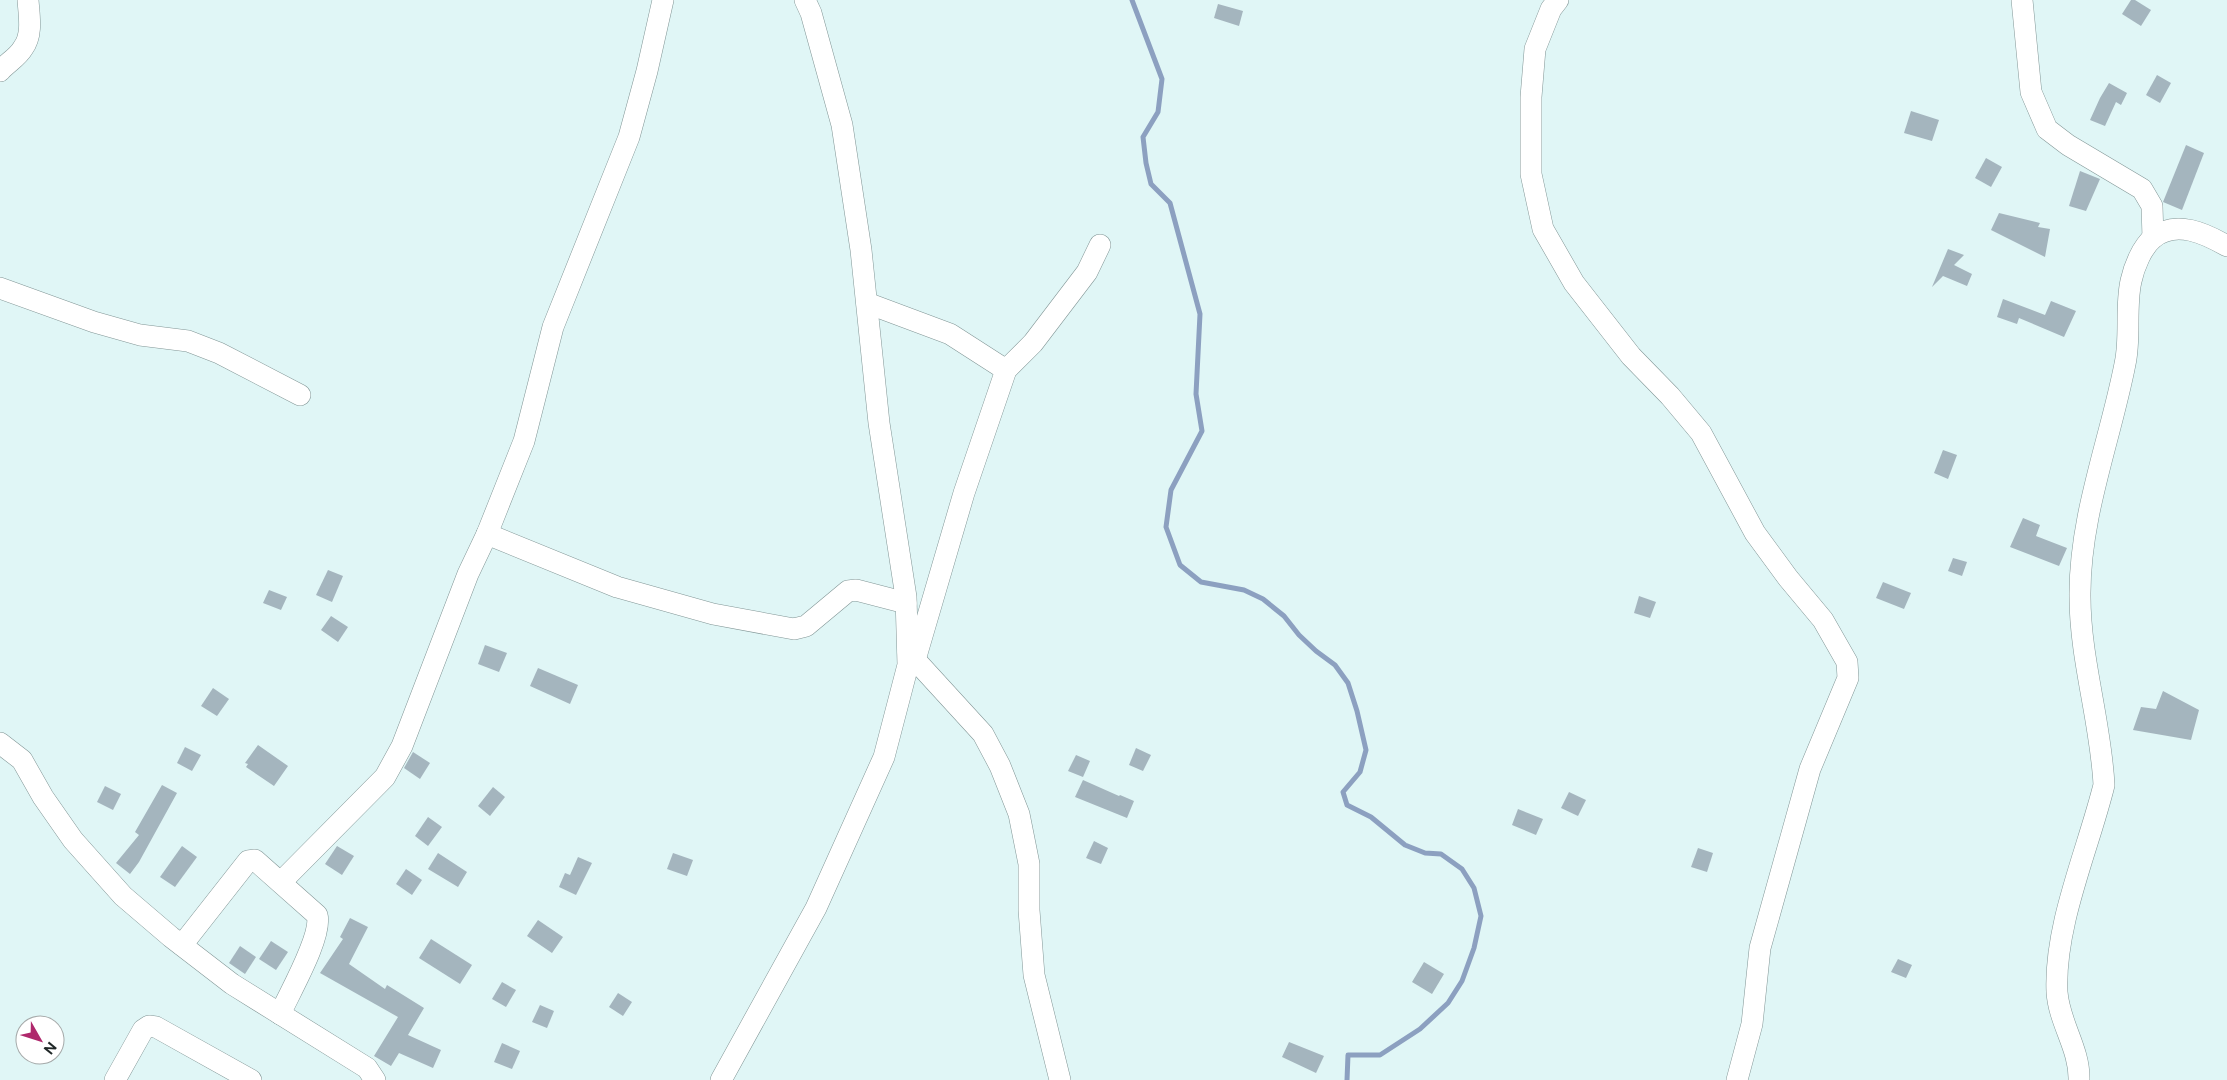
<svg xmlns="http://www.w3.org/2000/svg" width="2227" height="1080" font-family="'Public Sans',sans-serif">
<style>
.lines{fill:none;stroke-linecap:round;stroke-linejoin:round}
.stream{stroke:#8ca0c0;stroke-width:5}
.building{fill:#a4b5be}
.minor-casing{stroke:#829696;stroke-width:22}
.minor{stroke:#fff;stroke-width:21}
</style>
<rect width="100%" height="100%" fill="#e0f6f6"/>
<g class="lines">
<!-- stream -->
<polyline class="stream" points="1132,0 1162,79 1158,112 1143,137 1146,163 1151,184 1170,203 1200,314 1196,394 1202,431 1171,490 1166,527 1180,565 1201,582 1244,590 1263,599 1284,616 1299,635 1316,651 1335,665 1348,683 1357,711 1366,750 1360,772 1343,792 1347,805 1371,817 1405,845 1425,853 1441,854 1462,869 1474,888 1481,916 1474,948 1462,981 1448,1003 1420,1029 1380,1055 1348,1055 1347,1080"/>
</g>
<!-- building -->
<g class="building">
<polygon points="2131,0 2135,0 2151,10 2141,26 2122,14"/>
<polygon points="1218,4 1243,11 1239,26 1214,18"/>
<polygon points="2157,75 2171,83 2160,103 2146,95"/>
<polygon points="2109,83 2127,93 2121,105 2116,102 2105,126 2090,120 2100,98"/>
<polygon points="1911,111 1939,120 1932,141 1904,133"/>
<polygon points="2186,145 2204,153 2182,210 2163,202"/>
<polygon points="1986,158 2002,167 1991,187 1975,178"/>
<polygon points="2080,171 2100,179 2086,211 2069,206"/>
<polygon points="1999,213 2040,223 2038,227 2050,229 2045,257 1991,230"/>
<polygon points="1948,249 1964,255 1954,265 1972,274 1967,286 1943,276 1932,287"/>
<polygon points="2003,299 2045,315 2051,301 2076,311 2064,337 2019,318 2017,324 1997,317"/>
<polygon points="1943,450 1957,455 1948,479 1934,473"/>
<polygon points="2023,518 2040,525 2036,536 2067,548 2059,566 2010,547"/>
<polygon points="1953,558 1967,562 1962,576 1948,571"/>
<polygon points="328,570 343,576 332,602 316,595"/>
<polygon points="1883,582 1911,593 1904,609 1876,598"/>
<polygon points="269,590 287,597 281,610 263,603"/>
<polygon points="1639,596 1656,602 1650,618 1634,613"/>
<polygon points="331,616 348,627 338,642 321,630"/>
<polygon points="485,645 507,653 499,672 478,664"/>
<polygon points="538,668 578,685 570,704 530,686"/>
<polygon points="213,688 229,699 217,716 201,706"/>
<polygon points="2163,691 2199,710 2191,740 2133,730 2141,707 2156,709"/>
<polygon points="258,745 288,766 274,786 246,767 248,764 245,763"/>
<polygon points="185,747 201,755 192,771 177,763"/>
<polygon points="1136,748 1151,755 1143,771 1129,765"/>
<polygon points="413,752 430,763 420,779 404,768"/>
<polygon points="1076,755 1090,761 1083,777 1068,771"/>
<polygon points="1083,780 1119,796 1120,795 1134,801 1127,818 1075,797"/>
<polygon points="162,785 177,793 139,862 130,874 116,863 139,835 135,832"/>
<polygon points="105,786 121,794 113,810 97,802"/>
<polygon points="493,787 505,797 490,816 478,806"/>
<polygon points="1569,792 1586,800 1578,816 1561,808"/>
<polygon points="1518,809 1543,819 1536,835 1512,825"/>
<polygon points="428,817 442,827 428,846 415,836"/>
<polygon points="1094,841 1108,848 1101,864 1086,858"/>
<polygon points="182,846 197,857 175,887 160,877"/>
<polygon points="337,846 354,856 342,875 325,864"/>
<polygon points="1698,848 1713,853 1707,872 1691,867"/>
<polygon points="438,853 467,872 458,887 428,869"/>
<polygon points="673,853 693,860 687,876 667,869"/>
<polygon points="578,857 592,863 576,895 559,887 565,873 570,875"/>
<polygon points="406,869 422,880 412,895 396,884"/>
<polygon points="350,918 368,927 349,964 385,989 387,985 424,1008 408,1035 441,1050 433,1068 399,1053 391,1066 374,1056 398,1017 320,973 343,939 340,937"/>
<polygon points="538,920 563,937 552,953 527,936"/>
<polygon points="431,939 472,965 460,984 419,958"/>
<polygon points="271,941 288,952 276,970 259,959"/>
<polygon points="240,946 256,957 245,974 229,963"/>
<polygon points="1898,959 1912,965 1906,978 1891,972"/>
<polygon points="1424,962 1444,974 1432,994 1412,982"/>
<polygon points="502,982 516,990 506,1007 492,999"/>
<polygon points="618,993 632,1002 623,1016 609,1007"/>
<polygon points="540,1005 554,1011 547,1028 532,1022"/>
<polygon points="1289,1042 1324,1056 1316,1073 1282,1057"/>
<polygon points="502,1043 520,1051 512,1069 494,1062"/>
</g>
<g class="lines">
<!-- minor casing -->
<g class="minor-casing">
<g id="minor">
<polyline points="1558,0 1551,9 1535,49 1531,97 1531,174 1543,229 1574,283 1631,356 1670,396 1701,433 1755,533 1788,578 1823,620 1847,662 1848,678 1810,769 1760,948 1752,1024 1737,1080"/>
<polyline points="2022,0 2031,92 2047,129 2068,145 2142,189 2152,206 2153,238"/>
<path d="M0,71C7,63 18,57 23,48C33,35 29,15 28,0"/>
<polyline points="0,288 94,322 140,335 188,341 219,353 300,395"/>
<polyline points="867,303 950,334 1006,370"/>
<polyline points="487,534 617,587 713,614 794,629 806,626 848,591 856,590 906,603"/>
<polyline points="908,652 983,734 1000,766 1019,814 1029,864 1029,910 1034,975 1060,1080"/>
<polyline points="915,660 964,493 1006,370 1033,343 1087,272 1100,245"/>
<polyline points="0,743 22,760 43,797 73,840 123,896 171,937 232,984 367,1068 375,1080"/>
<polyline points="281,882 385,777 402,746 468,574 487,534 524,441 553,327 629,137 647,71 663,0"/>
<path d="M182,945L248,861L255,860L317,915C323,935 290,992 280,1014"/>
<polyline points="115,1080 143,1030 149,1026 156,1027 251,1080"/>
<polyline points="721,1080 816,908 884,757 908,665 906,597 879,423 861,250 842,125 811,13 805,0"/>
<path d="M2079,1080C2080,1049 2059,1023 2057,992C2054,925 2088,850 2104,785C2101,723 2080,659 2080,597C2079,517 2110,441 2125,364C2131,337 2125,308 2131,281C2134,267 2142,247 2153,238C2176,219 2206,234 2227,246"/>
</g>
</g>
<!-- minor -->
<use href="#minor" class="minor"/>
</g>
<!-- north arrow -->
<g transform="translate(40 1040) rotate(129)"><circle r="24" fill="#ffffff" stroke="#a5a9a9"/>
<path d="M0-4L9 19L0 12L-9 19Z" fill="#af286c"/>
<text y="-8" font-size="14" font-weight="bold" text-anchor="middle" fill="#1f2727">N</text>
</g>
</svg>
